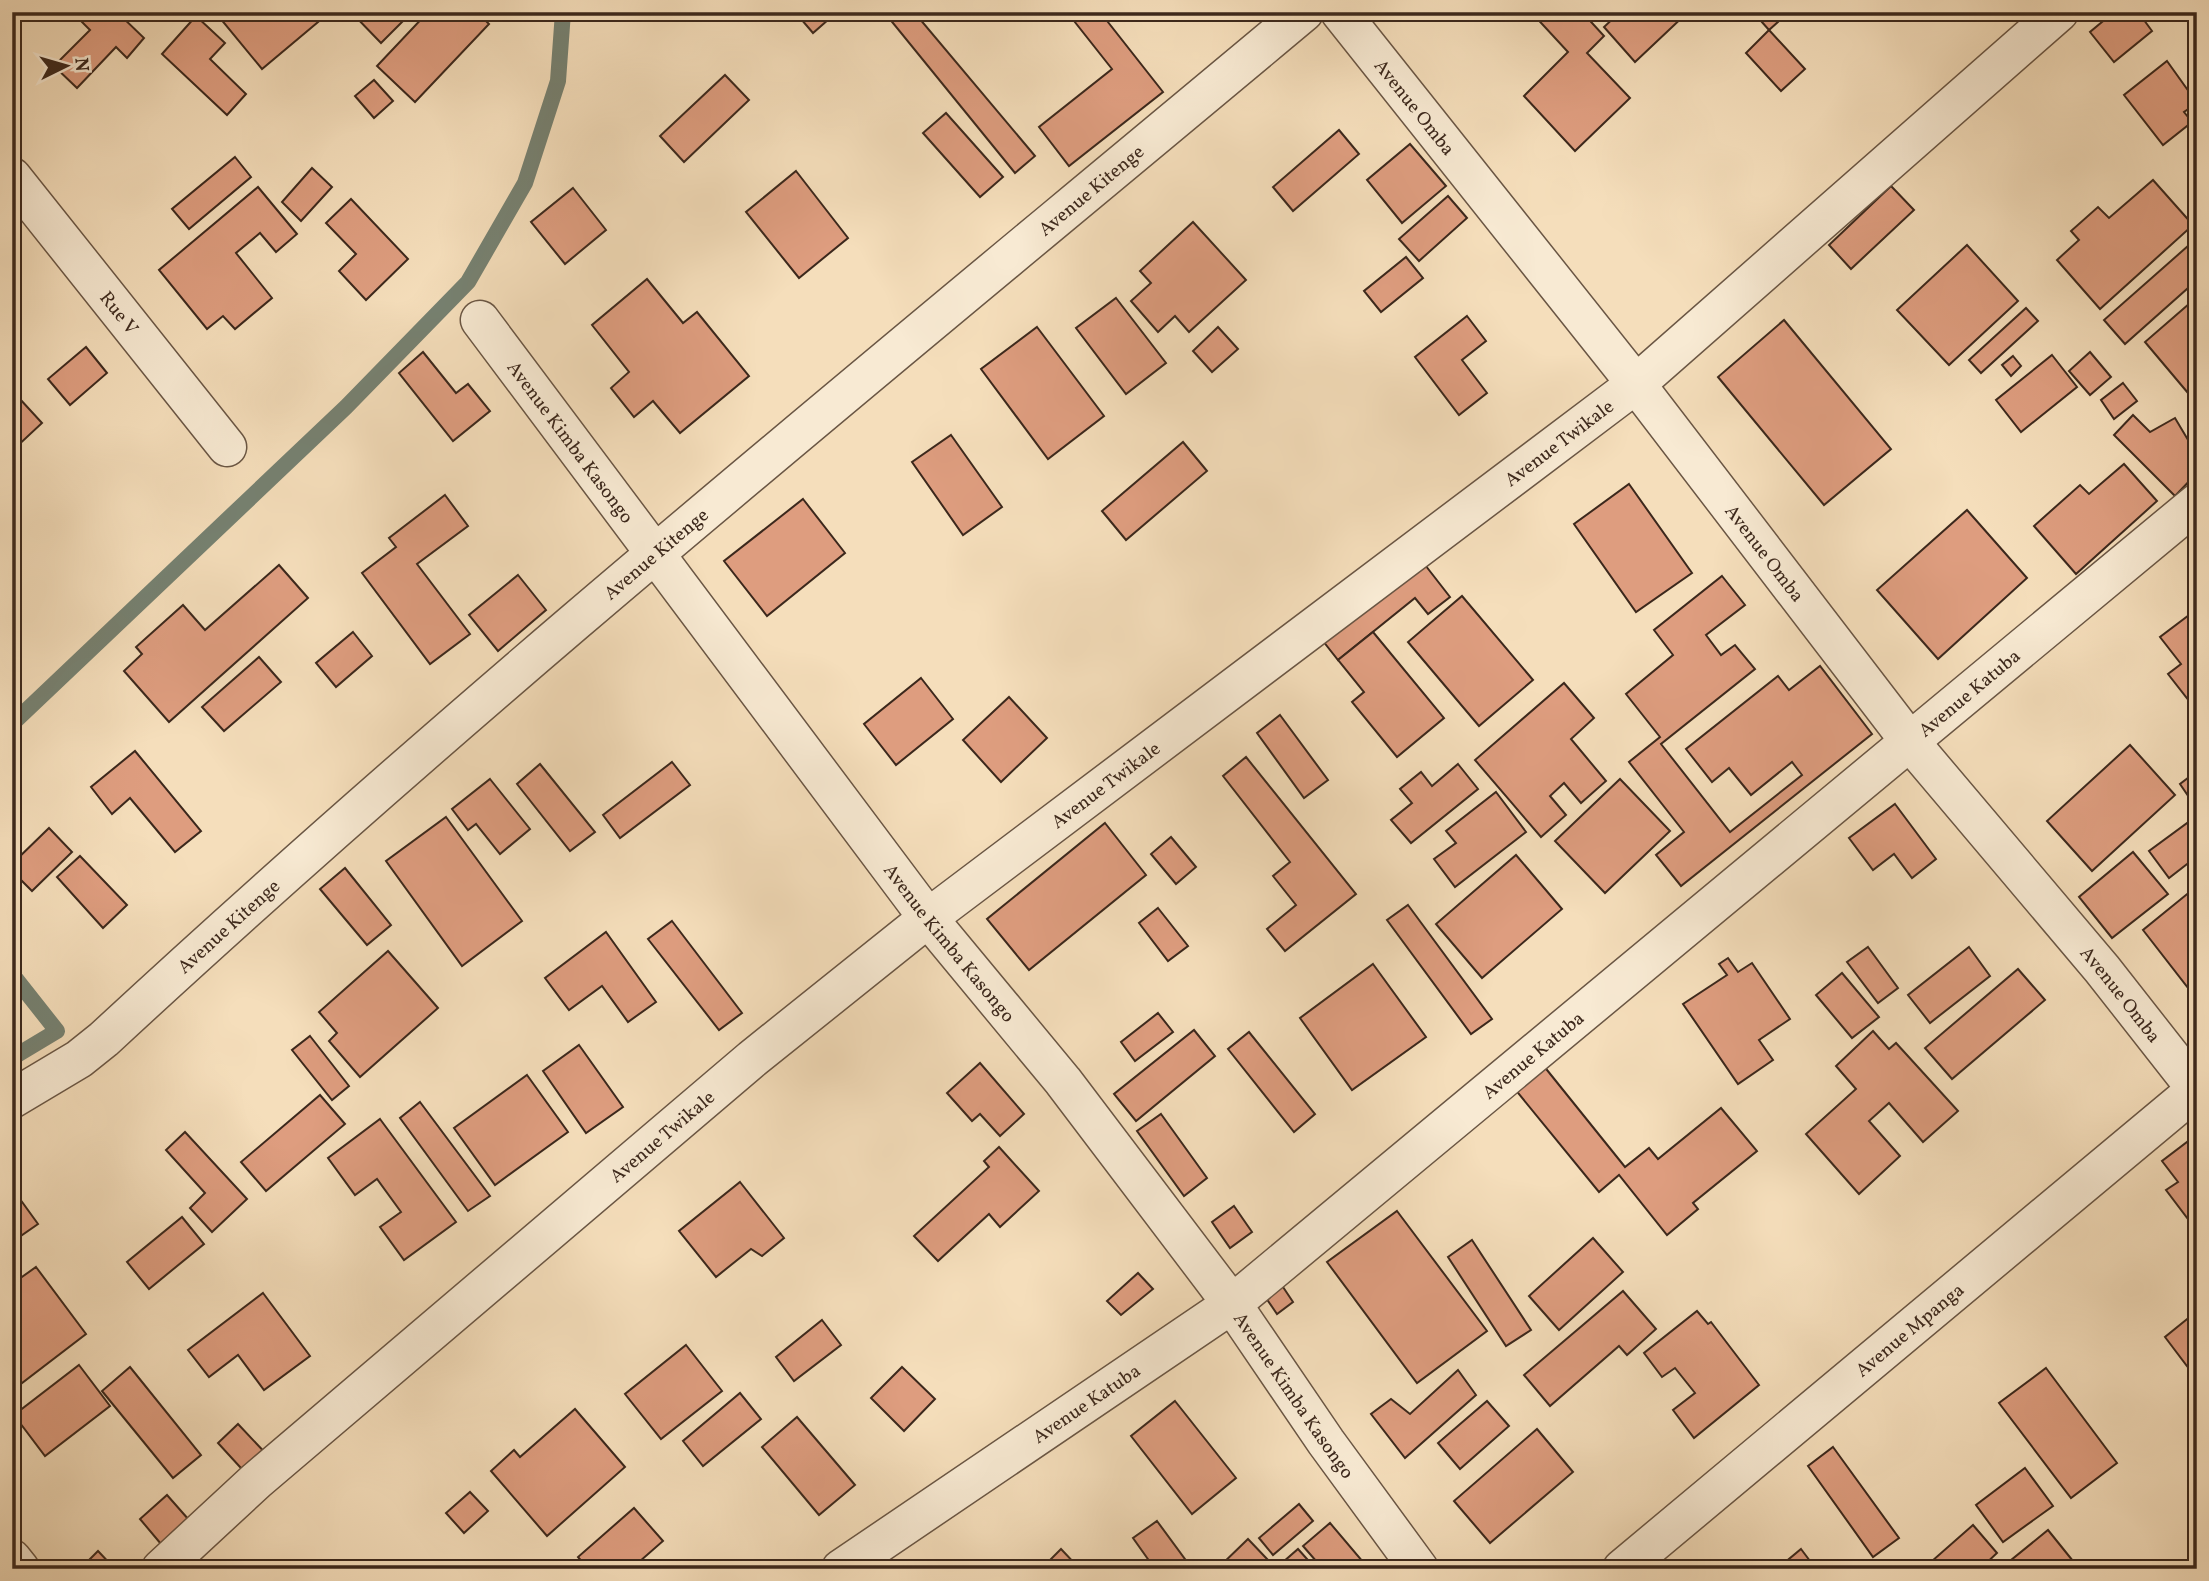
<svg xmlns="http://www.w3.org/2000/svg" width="2209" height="1581" font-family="Vollkorn,serif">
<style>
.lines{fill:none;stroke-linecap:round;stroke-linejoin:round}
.stream{stroke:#768171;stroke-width:16}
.building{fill:#de9d7f;stroke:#3c281c;stroke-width:2}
.minor-casing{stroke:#6a5644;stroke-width:41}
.minor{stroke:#f8ead3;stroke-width:38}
.labels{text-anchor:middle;stroke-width:7;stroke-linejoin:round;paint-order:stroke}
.street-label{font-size:19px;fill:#3c281c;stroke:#f8ead3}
</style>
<rect width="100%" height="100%" fill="#f5debb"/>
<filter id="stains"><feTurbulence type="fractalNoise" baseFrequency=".00286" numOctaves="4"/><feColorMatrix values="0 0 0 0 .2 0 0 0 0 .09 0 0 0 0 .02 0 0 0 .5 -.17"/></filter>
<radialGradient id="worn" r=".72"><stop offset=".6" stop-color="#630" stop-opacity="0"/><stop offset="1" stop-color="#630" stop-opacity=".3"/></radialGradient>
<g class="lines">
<!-- stream -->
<g class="stream">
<polyline points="12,724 346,407 468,282 525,183 558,81 563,12"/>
<polyline points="12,974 57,1031 12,1058"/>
</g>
</g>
<!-- building -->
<g class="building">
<polygon points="88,12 117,12 144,38 127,58 116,47 77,88 54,66 90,30 80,20"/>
<polygon points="215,12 330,12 262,69"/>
<polygon points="351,12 412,12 381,43"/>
<polygon points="428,12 477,12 489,24 415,102 377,66"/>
<polygon points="795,12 837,12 813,33"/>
<polygon points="884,12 914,12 1035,156 1015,173"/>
<polygon points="1067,12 1100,12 1163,92 1069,166 1039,127 1112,69"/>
<polygon points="1531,12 1582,12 1604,36 1587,53 1630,98 1575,151 1524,96 1568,52"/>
<polygon points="1620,12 1688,12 1635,62 1604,27"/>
<polygon points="1753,12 1789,12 1769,30"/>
<polygon points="2114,12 2138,12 2152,31 2114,62 2090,32"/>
<polygon points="196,16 225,43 210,59 246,94 227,115 162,54"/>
<polygon points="1769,30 1805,69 1781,91 1746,53"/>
<polygon points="2167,61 2197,103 2184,112 2192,122 2163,145 2124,95"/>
<polygon points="725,75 749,100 684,162 660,136"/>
<polygon points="374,80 393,101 374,118 355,96"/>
<polygon points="946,113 1003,177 980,197 923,133"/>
<polygon points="1339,130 1359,154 1293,211 1273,187"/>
<polygon points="1410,144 1446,186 1402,223 1367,180"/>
<polygon points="235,157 251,177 189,229 172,209"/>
<polygon points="312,168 332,187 301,221 282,202"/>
<polygon points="796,171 848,238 799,278 746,212"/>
<polygon points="2153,180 2193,225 2100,309 2057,260 2079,240 2071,231 2098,207 2109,218"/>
<polygon points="1891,186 1914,210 1851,269 1829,245"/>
<polygon points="258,187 297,234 276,252 260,233 236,253 272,298 235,329 223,316 207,329 159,270"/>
<polygon points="573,188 606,230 565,264 531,222"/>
<polygon points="1448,196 1467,218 1419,261 1399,239"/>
<polygon points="351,199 408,259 366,300 339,271 356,254 326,223"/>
<polygon points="1193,222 1246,280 1189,332 1175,316 1158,332 1131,301 1151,283 1140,271"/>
<polygon points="2197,238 2197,280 2125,344 2104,320"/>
<polygon points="1967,245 2018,301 1949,365 1897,310"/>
<polygon points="1406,257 1423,278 1381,312 1364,291"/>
<polygon points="647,279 683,323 697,312 749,376 680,433 653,401 634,417 611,388 629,372 592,325"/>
<polygon points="2197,297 2197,386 2188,393 2145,342"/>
<polygon points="1116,298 1166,363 1126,394 1076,328"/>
<polygon points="2026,308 2038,321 1981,373 1969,360"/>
<polygon points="1467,316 1486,341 1462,360 1487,393 1459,415 1415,357"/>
<polygon points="1784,320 1891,449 1824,505 1718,377"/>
<polygon points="1037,327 1104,416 1048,459 981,369"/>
<polygon points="1218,327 1238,349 1212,372 1193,351"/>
<polygon points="86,347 107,373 70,405 48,379"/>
<polygon points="423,352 456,393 468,384 490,411 453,441 399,373"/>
<polygon points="2090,352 2111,377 2090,395 2069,371"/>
<polygon points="2052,355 2077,387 2021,432 1996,400"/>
<polygon points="2013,356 2021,366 2011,376 2002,365"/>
<polygon points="2123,383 2137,401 2114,419 2101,400"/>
<polygon points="19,398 42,423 12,451 12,405"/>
<polygon points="2133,415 2150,432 2175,418 2197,455 2197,473 2175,496 2114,435"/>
<polygon points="951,435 1002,507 963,535 912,462"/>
<polygon points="1183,442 1207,471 1126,540 1102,511"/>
<polygon points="2124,464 2157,501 2076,574 2034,526 2080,485 2089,494"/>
<polygon points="1629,484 1692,573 1636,612 1574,524"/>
<polygon points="445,495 468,526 417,564 470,634 430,664 362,573 396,547 389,538"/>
<polygon points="803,499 845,553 767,616 724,561"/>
<polygon points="1967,510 2027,578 1938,659 1877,590"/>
<polygon points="1422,561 1450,597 1428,614 1415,598 1338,660 1323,641"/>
<polygon points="279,565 308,598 169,722 124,671 142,654 136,647 183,605 205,630"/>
<polygon points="518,575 546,610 498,651 469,615"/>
<polygon points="1722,576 1745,605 1706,635 1721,655 1735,645 1755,669 1661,744 1730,832 1802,775 1792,762 1751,795 1729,768 1712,782 1686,749 1778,676 1789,690 1820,666 1872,734 1681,886 1656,855 1684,832 1629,762 1660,737 1626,694 1673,655 1654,630"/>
<polygon points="1462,596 1533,680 1479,726 1408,642"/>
<polygon points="2197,609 2197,711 2168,674 2181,664 2160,637"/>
<polygon points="353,632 372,656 336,687 316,663"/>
<polygon points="1373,632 1444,718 1397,757 1352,702 1364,692 1338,660"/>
<polygon points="259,657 281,682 224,731 202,707"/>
<polygon points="921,678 953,719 896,765 864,724"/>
<polygon points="1564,683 1594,718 1571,739 1606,781 1581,803 1564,783 1550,796 1566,815 1541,837 1475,760"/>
<polygon points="1009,697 1047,738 1001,782 963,740"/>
<polygon points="1280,715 1328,780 1304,798 1257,733"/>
<polygon points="2130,745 2175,795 2092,871 2047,821"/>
<polygon points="135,751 201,831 175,852 130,798 112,814 91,787"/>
<polygon points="1246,757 1356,894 1285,951 1267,929 1296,905 1273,876 1290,862 1223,776"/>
<polygon points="672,762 690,785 620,838 603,815"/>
<polygon points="540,764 595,832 570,851 517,784"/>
<polygon points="1458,764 1478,789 1411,843 1391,820 1412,803 1400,789 1421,772 1432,786"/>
<polygon points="2197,771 2197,800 2193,803 2180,784"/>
<polygon points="490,779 530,829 500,854 476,824 468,830 452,809"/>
<polygon points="1620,779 1670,831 1605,893 1555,841"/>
<polygon points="1496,792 1526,832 1455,887 1434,859 1456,843 1446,831"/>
<polygon points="1895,804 1936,859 1912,878 1894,854 1873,870 1849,838"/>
<polygon points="446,817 522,921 462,966 386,861"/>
<polygon points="2194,818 2197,866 2191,861 2169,878 2149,851"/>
<polygon points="1105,823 1146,875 1029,970 987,919"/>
<polygon points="49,828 72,852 32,891 12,871 12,864"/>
<polygon points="1171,837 1196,867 1176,884 1151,854"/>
<polygon points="2133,852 2168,894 2112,938 2079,897"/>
<polygon points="1516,855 1562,909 1482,978 1436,924"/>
<polygon points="80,856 127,905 103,928 57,877"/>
<polygon points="345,868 391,925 367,945 320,889"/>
<polygon points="2197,886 2197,989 2192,993 2143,930"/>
<polygon points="1408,905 1492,1019 1471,1034 1387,920"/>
<polygon points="1158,908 1188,946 1168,961 1139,923"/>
<polygon points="672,921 742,1013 719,1030 648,939"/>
<polygon points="606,932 656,1002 628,1022 602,986 569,1010 545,978"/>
<polygon points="1868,947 1898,988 1878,1003 1847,962"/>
<polygon points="1969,947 1990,976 1930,1023 1908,995"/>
<polygon points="388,951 438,1008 360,1077 329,1041 337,1033 319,1012"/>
<polygon points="1728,958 1738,972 1752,963 1790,1019 1759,1040 1773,1060 1738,1084 1683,1004 1727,975 1719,964"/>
<polygon points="1373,964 1426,1037 1352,1090 1300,1018"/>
<polygon points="2018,969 2045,1000 1952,1079 1925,1048"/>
<polygon points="1842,973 1879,1017 1852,1038 1816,995"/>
<polygon points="1158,1013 1173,1032 1135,1061 1121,1042"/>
<polygon points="1194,1030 1215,1056 1136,1121 1114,1094"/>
<polygon points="1873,1031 1889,1049 1896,1043 1958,1111 1923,1142 1889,1103 1869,1121 1900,1156 1859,1194 1806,1134 1856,1089 1836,1066"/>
<polygon points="1249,1032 1315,1114 1294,1132 1228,1049"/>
<polygon points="310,1036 349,1086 332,1100 292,1050"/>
<polygon points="579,1045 623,1107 586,1133 543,1071"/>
<polygon points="980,1063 1024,1114 1000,1136 980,1114 972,1121 947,1093"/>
<polygon points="1543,1065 1625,1167 1649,1148 1658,1159 1721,1108 1757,1151 1693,1203 1698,1209 1667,1235 1619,1175 1599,1192 1514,1088"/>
<polygon points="527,1075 568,1132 495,1185 454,1128"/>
<polygon points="320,1095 345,1124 266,1191 241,1162"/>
<polygon points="420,1102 490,1196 468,1211 400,1118"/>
<polygon points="1161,1114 1207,1178 1184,1196 1137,1131"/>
<polygon points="380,1119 456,1222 404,1260 380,1227 401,1212 377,1179 355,1195 328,1158"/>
<polygon points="185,1132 247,1199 212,1232 190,1208 205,1193 166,1150"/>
<polygon points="2191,1139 2197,1147 2197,1231 2166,1190 2178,1182 2162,1161"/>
<polygon points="999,1147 1039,1191 1000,1227 989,1214 938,1261 914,1236 989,1167 984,1161"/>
<polygon points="740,1182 784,1238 762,1256 751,1249 716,1277 679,1231"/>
<polygon points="12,1188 38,1224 12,1242"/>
<polygon points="1234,1206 1252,1232 1230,1248 1212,1222"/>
<polygon points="1397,1211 1487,1331 1417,1383 1327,1262"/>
<polygon points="182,1217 204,1244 149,1289 127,1262"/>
<polygon points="1593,1238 1623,1272 1559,1330 1529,1296"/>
<polygon points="1472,1240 1531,1330 1506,1346 1448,1257"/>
<polygon points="36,1267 86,1334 22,1383 12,1370 12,1284"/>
<polygon points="1138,1273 1153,1289 1121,1315 1107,1301"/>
<polygon points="1281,1284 1293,1302 1277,1314 1264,1295"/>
<polygon points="1623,1291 1656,1329 1627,1355 1619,1346 1550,1406 1524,1375"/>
<polygon points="263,1293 310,1356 264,1390 238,1355 209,1377 188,1350"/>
<polygon points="1697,1311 1708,1324 1711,1322 1759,1385 1694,1438 1673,1410 1695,1393 1675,1368 1662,1377 1644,1353"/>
<polygon points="2197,1311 2197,1378 2196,1378 2165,1337"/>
<polygon points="822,1320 841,1345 794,1381 776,1357"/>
<polygon points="686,1345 722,1391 661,1439 625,1394"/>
<polygon points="79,1365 110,1406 45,1456 14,1415"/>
<polygon points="130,1367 201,1455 173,1478 102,1391"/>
<polygon points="902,1367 935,1399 904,1431 871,1398"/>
<polygon points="2046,1368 2117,1463 2071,1498 1999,1403"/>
<polygon points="1458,1370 1476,1395 1405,1458 1371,1414 1391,1399 1410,1414"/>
<polygon points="740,1393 761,1419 703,1466 683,1441"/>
<polygon points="1175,1401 1236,1478 1192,1514 1131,1436"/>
<polygon points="1487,1401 1509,1426 1460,1469 1438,1443"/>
<polygon points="575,1409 625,1467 547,1536 491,1471 514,1450 520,1457"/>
<polygon points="797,1417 855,1485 819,1515 762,1447"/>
<polygon points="238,1424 271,1459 251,1479 218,1443"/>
<polygon points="1537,1429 1573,1472 1490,1543 1454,1501"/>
<polygon points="1833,1447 1899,1538 1873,1557 1808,1466"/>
<polygon points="2025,1468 2053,1506 2003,1542 1976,1505"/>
<polygon points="470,1492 488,1511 464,1533 446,1513"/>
<polygon points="167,1495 189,1520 161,1544 140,1519"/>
<polygon points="1299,1504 1313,1521 1273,1555 1259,1538"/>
<polygon points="634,1508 663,1541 631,1569 588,1569 578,1557"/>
<polygon points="1157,1521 1190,1566 1187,1569 1155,1569 1133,1538"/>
<polygon points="1330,1523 1369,1569 1323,1569 1303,1546"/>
<polygon points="1973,1525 1997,1553 1980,1569 1939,1569 1932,1561"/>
<polygon points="2048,1530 2077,1566 2074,1569 2000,1569"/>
<polygon points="1248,1539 1268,1560 1258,1569 1217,1569"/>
<polygon points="1061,1549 1079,1568 1048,1569 1045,1565"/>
<polygon points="1298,1549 1316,1569 1275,1569"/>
<polygon points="1801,1549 1816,1569 1777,1569"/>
<polygon points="98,1551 115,1569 80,1569"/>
</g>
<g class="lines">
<!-- minor casing -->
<g class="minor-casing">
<g id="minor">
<path id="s1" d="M1340,12L1636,384L1911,743L2102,969L2197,1090"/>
<path id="s2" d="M12,177L227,447"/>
<path id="s3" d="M480,320L928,918L1063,1081L1232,1304L1326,1442L1419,1569"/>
<path id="s4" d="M12,1099L79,1059L104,1039C490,681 900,350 1304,12"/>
<polyline points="12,1559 20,1569"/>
<path id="s5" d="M161,1569L256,1481L752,1059L928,918L1636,384L2059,12"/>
<path id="s6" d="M841,1569L1232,1304L2197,503"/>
<path id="s7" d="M1622,1569L2197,1089"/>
</g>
</g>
<!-- minor -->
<use href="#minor" class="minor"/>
</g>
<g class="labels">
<!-- street labels -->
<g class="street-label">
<text dy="7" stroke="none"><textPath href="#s1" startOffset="121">Avenue Omba</textPath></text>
<text dy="7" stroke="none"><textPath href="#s4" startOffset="1412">Avenue Kitenge</textPath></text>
<text dy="7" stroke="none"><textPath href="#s2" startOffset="173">Rue V</textPath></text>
<text dy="7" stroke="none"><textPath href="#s3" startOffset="152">Avenue Kimba Kasongo</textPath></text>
<text dy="7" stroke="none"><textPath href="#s5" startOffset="1796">Avenue Twikale</textPath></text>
<text dy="7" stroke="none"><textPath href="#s4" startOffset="845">Avenue Kitenge</textPath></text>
<text dy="7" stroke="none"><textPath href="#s1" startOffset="688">Avenue Omba</textPath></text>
<text dy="7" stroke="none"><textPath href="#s6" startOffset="1430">Avenue Katuba</textPath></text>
<text dy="7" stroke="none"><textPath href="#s5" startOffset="1228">Avenue Twikale</textPath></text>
<text dy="7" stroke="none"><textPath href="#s4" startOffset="278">Avenue Kitenge</textPath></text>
<text dy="7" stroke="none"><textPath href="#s3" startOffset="780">Avenue Kimba Kasongo</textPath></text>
<text dy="7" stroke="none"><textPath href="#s1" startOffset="1255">Avenue Omba</textPath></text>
<text dy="7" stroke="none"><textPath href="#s6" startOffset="863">Avenue Katuba</textPath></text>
<text dy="7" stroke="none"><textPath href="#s5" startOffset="662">Avenue Twikale</textPath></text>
<text dy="7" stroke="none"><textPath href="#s7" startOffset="374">Avenue Mpanga</textPath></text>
<text dy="7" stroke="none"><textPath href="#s3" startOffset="1349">Avenue Kimba Kasongo</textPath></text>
<text dy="7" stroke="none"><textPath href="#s6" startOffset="296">Avenue Katuba</textPath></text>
</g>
</g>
<!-- margin -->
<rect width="2209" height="1581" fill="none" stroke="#f5debb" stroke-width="42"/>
<rect x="14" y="14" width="2181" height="1553" fill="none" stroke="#3c281c" stroke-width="3.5"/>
<rect x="21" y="21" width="2167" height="1539" fill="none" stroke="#3c281c" stroke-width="2"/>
<!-- north arrow -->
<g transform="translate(66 66) rotate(85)" stroke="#f8ead3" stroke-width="5" paint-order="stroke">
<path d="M0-5L12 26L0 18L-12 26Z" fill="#3c281c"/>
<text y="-10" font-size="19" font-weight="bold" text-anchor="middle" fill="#3c281c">N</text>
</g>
<rect width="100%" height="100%" filter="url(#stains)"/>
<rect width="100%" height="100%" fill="url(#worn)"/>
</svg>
